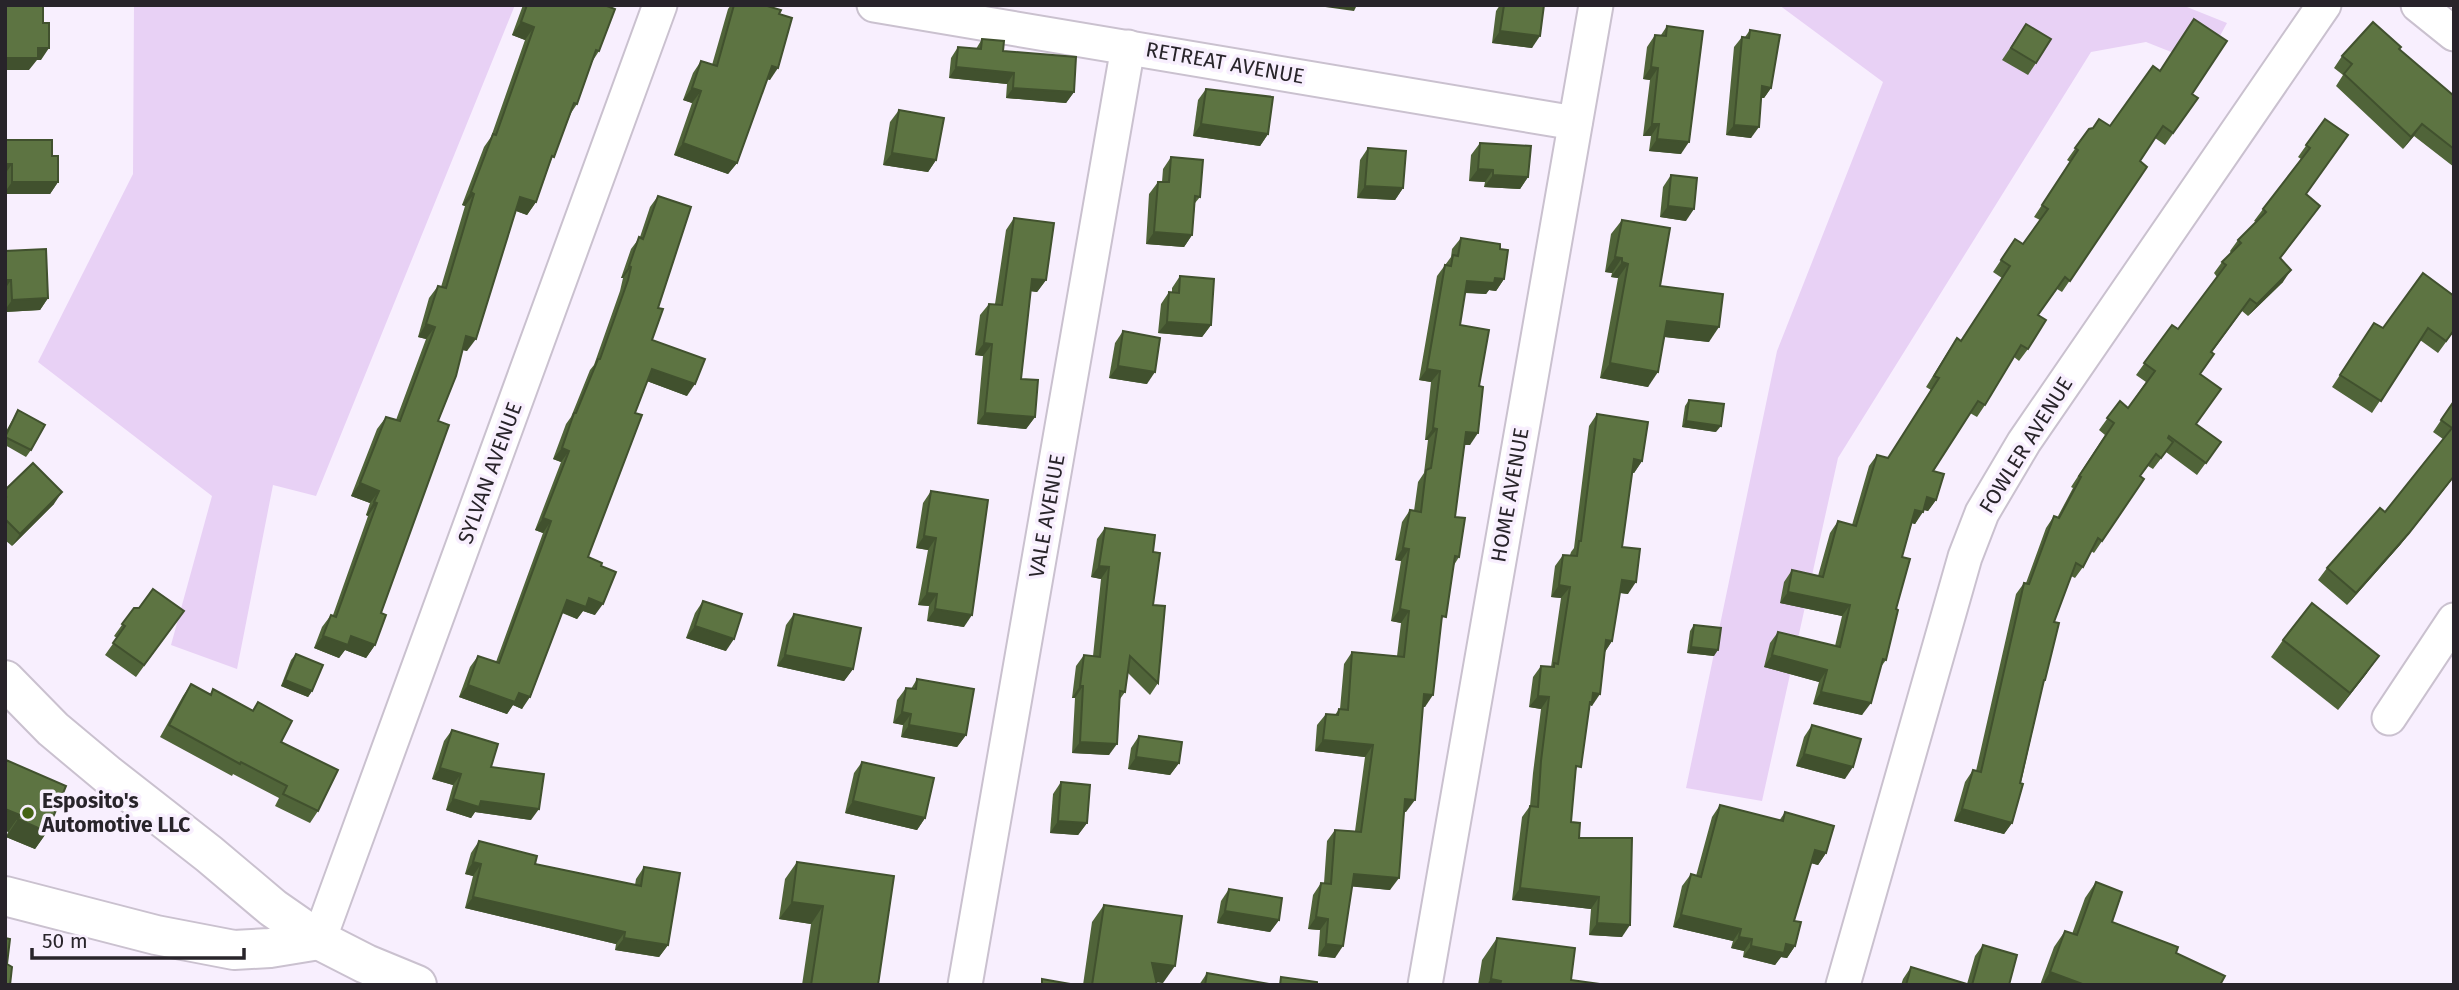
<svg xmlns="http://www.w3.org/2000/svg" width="2459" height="990" font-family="'Fira Sans',sans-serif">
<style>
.green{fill:#e8d1f5}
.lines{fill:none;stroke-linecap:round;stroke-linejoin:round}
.minor-casing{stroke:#cac1cf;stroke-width:37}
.tertiary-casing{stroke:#cac1cf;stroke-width:42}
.secondary-casing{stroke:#cac1cf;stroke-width:42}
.minor{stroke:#fff;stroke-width:33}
.tertiary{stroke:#fff;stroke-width:38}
.secondary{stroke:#fff;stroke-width:38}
.wall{fill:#506439}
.shaded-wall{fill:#41512e}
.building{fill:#5d7442;stroke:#41512e;stroke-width:2}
.poi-dot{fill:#456215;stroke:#f8effe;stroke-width:2.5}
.labels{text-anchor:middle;stroke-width:7;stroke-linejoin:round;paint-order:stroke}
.street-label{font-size:21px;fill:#28242a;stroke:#f8effe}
.poi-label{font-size:21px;font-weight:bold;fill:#28242a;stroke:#f8effe;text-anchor:start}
</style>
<rect width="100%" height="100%" fill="#f8effe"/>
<!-- green -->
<g class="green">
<polygon points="134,5 515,5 316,496 273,485 237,669 171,645 212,496 38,362 133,174"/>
<polygon points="1779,5 2182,5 2227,23 2204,65 2146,42 2091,52 1838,458 1762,801 1686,788 1777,351 1883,82"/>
</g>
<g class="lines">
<!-- minor casing -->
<g class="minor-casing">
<g id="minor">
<polyline points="874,5 1575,123"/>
<polyline points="2418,5 2454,34"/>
<polyline points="2389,718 2454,620"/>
<polyline points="319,940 660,5"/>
<polyline points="965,985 1128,47"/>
<polyline points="1425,985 1596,5"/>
<polyline points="1843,985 1965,557 1982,513 2024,442 2324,5"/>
</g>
</g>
<!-- tertiary casing -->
<g class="tertiary-casing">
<polyline id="tertiary" points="5,896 156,935 234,950 270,948 319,940"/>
</g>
<!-- secondary casing -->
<g class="secondary-casing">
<polyline id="secondary" points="5,680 53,729 108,775 209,854 273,908 319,940 366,964 417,985"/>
</g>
<!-- minor -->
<use href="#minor" class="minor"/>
<!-- tertiary -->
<use href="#tertiary" class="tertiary"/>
<!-- secondary -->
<use href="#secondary" class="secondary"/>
</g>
<!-- wall -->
<g class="wall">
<polygon points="523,5 608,5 599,51 592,62 577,104 571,113 550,163 536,202 527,215 516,211 467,351 462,350 438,421 381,613 375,645 366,658 345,650 339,658 314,648 322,627 331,615 333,615 368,516 366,515 370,503 351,496 377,429 386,417 396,420 426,339 418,337 429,298 438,286 441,287 465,206 462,205 484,147 491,137 525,40 512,35"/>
<polygon points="731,5 764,5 779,14 770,80 767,79 737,163 728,174 674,155 692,103 683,100 693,73 701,61 712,65 728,9"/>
<polygon points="1500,5 1544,5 1532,48 1492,43 1496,11"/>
<polygon points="2026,24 2036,63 2028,75 2002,60"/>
<polygon points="1667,26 1681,154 1649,151 1651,136 1643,136 1650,80 1643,79 1647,47 1655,35 1661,35"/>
<polygon points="1750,30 1771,88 1764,98 1761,98 1751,138 1726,135 1734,47 1742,37 1745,37"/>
<polygon points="982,39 1003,51 1074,92 1066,103 1006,98 1007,84 949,78 951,58 958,47 976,49"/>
<polygon points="2399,49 2454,96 2454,167 2414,136 2403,149 2336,86 2343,75 2334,68 2342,56"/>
<polygon points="1206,89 1268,134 1260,146 1193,136 1198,100"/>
<polygon points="2192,94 2198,98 2165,145 2155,138 2140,161 2147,167 2062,292 2057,289 2038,315 2028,349 2019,361 2014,357 1985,405 1977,417 1970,413 1933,471 1936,500 1928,511 1923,510 1915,524 1912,523 1902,557 1896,609 1886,660 1880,668 1862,715 1813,704 1819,682 1764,667 1770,643 1778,632 1835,646 1842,616 1780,603 1784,582 1792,570 1818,576 1830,533 1838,521 1852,525 1869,466 1877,455 1888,458 1931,390 1926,387 1949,350 1957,338 1961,341 2002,278 1993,272 2015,239 2023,244 2040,220 2034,217 2070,162 2067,160 2089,129 2110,126"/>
<polygon points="899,110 936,160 928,172 883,165 890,122"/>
<polygon points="2325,119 2306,195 2320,206 2280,259 2283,282 2248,316 2242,311 2212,352 2200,374 2196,424 2221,442 2197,475 2166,452 2153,469 2148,466 2140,476 2144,479 2094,553 2091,551 2083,567 2075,578 2071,576 2054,622 2045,680 2043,684 2012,823 2004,834 1954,821 1965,782 1973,770 1976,771 2016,594 2024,583 2026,583 2046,528 2054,516 2057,518 2073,488 2071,487 2105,435 2099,430 2120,401 2128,408 2146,382 2136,375 2172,325 2178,329 2217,277 2214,273 2222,262 2231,253 2230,251 2238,240 2256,222 2254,221 2263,209 2301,159 2298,157"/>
<polygon points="5,140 52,156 58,182 50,194 5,194"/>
<polygon points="1480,143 1528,177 1520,189 1484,187 1485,182 1469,181 1471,155"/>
<polygon points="1368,148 1403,188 1395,200 1357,198 1360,160"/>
<polygon points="1171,157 1200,197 1195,203 1192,235 1184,247 1146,244 1149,194 1158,182 1162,182 1163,169"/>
<polygon points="1671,175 1686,221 1660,217 1663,187"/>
<polygon points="658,196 658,308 652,340 687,396 647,381 635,413 588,557 595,615 583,611 577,619 562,613 522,709 513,705 507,714 459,697 470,667 478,656 496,662 543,533 535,530 561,462 553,459 566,424 571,417 590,370 594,365 620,291 623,278 621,278 631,249 640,237 650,207"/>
<polygon points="1014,218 1046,280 1037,292 1030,291 1021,379 1035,417 1026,429 977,424 983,356 975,355 980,315 989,304 995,304 1006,230"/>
<polygon points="1622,220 1660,286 1709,342 1664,337 1648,387 1600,378 1618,278 1611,277 1612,273 1605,272 1611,234"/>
<polygon points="1461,238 1500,249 1504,279 1496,291 1489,290 1486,294 1465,293 1460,325 1479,386 1470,445 1464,445 1455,517 1459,557 1454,565 1441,624 1425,707 1423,707 1406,812 1404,811 1390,890 1352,886 1335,958 1318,956 1320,930 1308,929 1313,895 1321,883 1324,883 1327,841 1335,830 1355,831 1365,757 1315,751 1317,725 1326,714 1335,715 1339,709 1340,709 1344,664 1352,652 1397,656 1401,623 1391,621 1401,561 1395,560 1402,522 1410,510 1414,511 1418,482 1424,473 1428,440 1425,440 1431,382 1419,380 1437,276 1451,257 1452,249"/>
<polygon points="5,251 48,298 40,310 5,312"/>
<polygon points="2423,273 2454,331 2438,353 2420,340 2372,413 2332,387 2374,323 2383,328"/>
<polygon points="1180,276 1211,325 1202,337 1158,333 1161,304 1169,292 1172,293 1172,288"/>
<polygon points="1123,331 1147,384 1109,378 1115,343"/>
<polygon points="1689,400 1716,432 1682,427 1685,406"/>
<polygon points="2454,401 2454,477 2400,545 2347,605 2318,580 2327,568 2385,512 2443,439 2433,432"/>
<polygon points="18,410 31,450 26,457 5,445 5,433"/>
<polygon points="1597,414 1642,461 1634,473 1632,472 1622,547 1628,594 1620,593 1612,641 1605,652 1592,706 1590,705 1575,775 1571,822 1579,838 1622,937 1589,935 1591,909 1512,900 1522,817 1530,806 1533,773 1541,709 1529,707 1533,677 1541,666 1551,667 1561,598 1551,597 1555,566 1563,555 1570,555 1571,552 1574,548 1589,426"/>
<polygon points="5,490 54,504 12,546 5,540"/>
<polygon points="931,491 964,627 927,621 929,606 918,605 928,550 916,548 923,503"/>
<polygon points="1105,528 1153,552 1153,605 1158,683 1150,695 1128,673 1125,692 1120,699 1109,755 1072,753 1075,698 1072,698 1076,666 1084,655 1093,656 1101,579 1091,577 1097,539"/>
<polygon points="703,601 726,651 686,638 695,613"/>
<polygon points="134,608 184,611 136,677 105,655 117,638 114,636"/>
<polygon points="794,614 853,669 844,681 777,666 786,625"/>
<polygon points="1694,625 1714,656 1687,653 1690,631"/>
<polygon points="2283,640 2367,673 2338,710 2271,657"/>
<polygon points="296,654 312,691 308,697 281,686 291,660"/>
<polygon points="917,679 966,735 957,747 901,737 903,725 893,723 897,700 906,688 911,689"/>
<polygon points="191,684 210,694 213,689 252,711 258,702 318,811 310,823 275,806 279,798 233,774 232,776 160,737 183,696"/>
<polygon points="1812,725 1845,779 1796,766 1804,737"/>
<polygon points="452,730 491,767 531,820 475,812 471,818 446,810 453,785 432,779 444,741"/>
<polygon points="1139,736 1179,763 1170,775 1128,769 1131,748"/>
<polygon points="6,760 47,832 35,849 6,837 8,832"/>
<polygon points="862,762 925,818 917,830 845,813 854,773"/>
<polygon points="1061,782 1087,823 1078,835 1050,833 1053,794"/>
<polygon points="1720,805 1779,821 1785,812 1826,853 1818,865 1811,863 1794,921 1795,946 1787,958 1781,957 1775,965 1743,957 1744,951 1731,948 1733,941 1673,927 1682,886 1691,874 1696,876 1712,817"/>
<polygon points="479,841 535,864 635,885 636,879 644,867 668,945 659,957 615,950 616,944 465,908 473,876 465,874 471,853"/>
<polygon points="797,862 878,985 802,985 811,924 779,919 785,879"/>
<polygon points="2096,882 2112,922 2176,953 2220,985 2040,985 2054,947 2065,931 2072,934 2085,898"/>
<polygon points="1229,889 1279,920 1270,932 1217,923 1221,901"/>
<polygon points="1104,905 1163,983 1156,982 1157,985 1083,985 1092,922"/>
<polygon points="1497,938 1571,980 1607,985 1478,985 1482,960"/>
<polygon points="1983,945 2009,985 1901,985 1903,979 1911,967 1967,984 1975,956"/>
<polygon points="1207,973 1275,985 1199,985"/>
</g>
<!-- shaded-wall -->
<g class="shaded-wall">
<polygon points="1311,5 1357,5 1354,11"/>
<polygon points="521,22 534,27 525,40 512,35"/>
<polygon points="1500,31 1540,36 1532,48 1492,43"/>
<polygon points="38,48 49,48 41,60 37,60 29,70 5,70 5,58"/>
<polygon points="772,66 778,68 770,80 764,78"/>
<polygon points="956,67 1014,73 1007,84 949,78"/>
<polygon points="1651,67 1658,68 1650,80 1643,79"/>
<polygon points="1762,86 1771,88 1764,98 1755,97"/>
<polygon points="692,88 701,91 692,103 683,100"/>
<polygon points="1013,88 1074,92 1066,103 1006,98"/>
<polygon points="1201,124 1268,134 1260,146 1193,136"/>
<polygon points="1652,124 1659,124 1651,136 1643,136"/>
<polygon points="2422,124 2414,136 2403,149 2411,137"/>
<polygon points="1734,125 1759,127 1751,138 1726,135"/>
<polygon points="1657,139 1689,142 1681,154 1649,151"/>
<polygon points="683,143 737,163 728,174 674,155"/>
<polygon points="892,153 936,160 928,172 883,165"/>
<polygon points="5,164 12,164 5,174"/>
<polygon points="1478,169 1493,170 1485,182 1469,181"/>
<polygon points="1493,175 1528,177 1520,189 1484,187"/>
<polygon points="12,182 58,182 50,194 5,194 5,192"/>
<polygon points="1365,186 1403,188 1395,200 1357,198"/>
<polygon points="471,192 474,194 465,206 462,205"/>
<polygon points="520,197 536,202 527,215 511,209"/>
<polygon points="1668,206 1694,209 1686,221 1660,217"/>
<polygon points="1154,232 1192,235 1184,247 1146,244"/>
<polygon points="1615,257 1622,258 1612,273 1605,272"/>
<polygon points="1622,262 1628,264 1618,278 1611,277"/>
<polygon points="629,266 631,267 623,278 621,278"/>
<polygon points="2291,270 2283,282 2248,316 2257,304"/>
<polygon points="1495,278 1504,279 1496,291 1489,290 1486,294 1459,292 1467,281"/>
<polygon points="1032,279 1046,280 1037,292 1023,290"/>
<polygon points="5,280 11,280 5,289"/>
<polygon points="48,298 40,310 5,312 5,310 12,300"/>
<polygon points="1667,321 1719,327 1709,342 1657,336"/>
<polygon points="1167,322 1211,325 1202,337 1158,333"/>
<polygon points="426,324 435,327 426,339 418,337"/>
<polygon points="466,336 476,339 467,351 457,348"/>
<polygon points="984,343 992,344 983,356 975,355"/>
<polygon points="1610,363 1658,372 1648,387 1600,378"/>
<polygon points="1118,366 1155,372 1147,384 1109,378"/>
<polygon points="652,369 695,384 687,396 644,380"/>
<polygon points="1427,369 1440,371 1431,382 1419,380"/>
<polygon points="985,413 1035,417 1026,429 977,424"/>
<polygon points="1686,421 1721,426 1716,432 1682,427"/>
<polygon points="1433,428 1437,429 1428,440 1425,440"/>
<polygon points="1466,432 1478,433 1470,445 1458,444"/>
<polygon points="562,448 569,451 561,462 553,459"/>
<polygon points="1634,459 1642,461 1634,473 1625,471"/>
<polygon points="2454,476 2400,545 2347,605 2356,593"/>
<polygon points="360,483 379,491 370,503 351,496"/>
<polygon points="62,492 54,504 12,546 20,534"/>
<polygon points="1927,497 1936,500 1928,511 1919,508"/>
<polygon points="374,502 377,503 368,516 366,515"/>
<polygon points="1915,510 1923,512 1915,524 1907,522"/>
<polygon points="543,518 551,521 543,533 535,530"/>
<polygon points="924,536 936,538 928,550 916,548"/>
<polygon points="1403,548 1409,549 1401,561 1395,560"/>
<polygon points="1099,566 1109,567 1101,579 1091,577"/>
<polygon points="1622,580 1636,582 1628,594 1614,592"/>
<polygon points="1559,585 1570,587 1561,598 1551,597"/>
<polygon points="1788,592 1850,605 1842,616 1780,603"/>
<polygon points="927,593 937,594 929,606 918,605"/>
<polygon points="589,598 603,604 595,615 583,611 577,619 559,611 567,600"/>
<polygon points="935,609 972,615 964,627 927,621"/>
<polygon points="1400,609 1409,611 1401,623 1391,621"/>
<polygon points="695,626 734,639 726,651 686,638"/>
<polygon points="323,636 351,636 375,645 366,658 345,650 339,658 314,648"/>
<polygon points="1606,640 1612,641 1604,653"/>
<polygon points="1691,647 1718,650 1714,656 1687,653"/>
<polygon points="785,655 853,669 844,681 777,666"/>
<polygon points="1772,655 1827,670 1819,682 1764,667"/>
<polygon points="2379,656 2367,673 2338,710 2350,693"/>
<polygon points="285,680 312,691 308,697 281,686"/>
<polygon points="468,685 519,693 530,697 522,709 513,705 507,714 459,697"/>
<polygon points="1080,686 1083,686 1075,698 1072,698"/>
<polygon points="1821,692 1871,703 1862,715 1813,704"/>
<polygon points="1593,693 1600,694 1592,706 1590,705"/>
<polygon points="1424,694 1433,695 1425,707 1416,706"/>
<polygon points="1538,696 1549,697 1541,709 1529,707"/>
<polygon points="902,712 911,714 903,725 893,723"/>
<polygon points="909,725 966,735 957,747 901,737"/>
<polygon points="1323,740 1373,745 1365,757 1315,751"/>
<polygon points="1080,742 1117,744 1109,755 1072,753"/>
<polygon points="1804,754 1853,767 1845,779 1796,766"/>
<polygon points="1136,757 1179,763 1170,775 1128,769"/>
<polygon points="440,768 461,774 453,785 432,779"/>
<polygon points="453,799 481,801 539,809 531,820 475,812 471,818 446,810"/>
<polygon points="1405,799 1415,800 1406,812 1397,810"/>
<polygon points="853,801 925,818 917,830 845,813"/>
<polygon points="5,809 20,815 8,832 5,831"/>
<polygon points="1962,809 2012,823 2004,834 1954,821"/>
<polygon points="18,819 47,832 35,849 6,837"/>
<polygon points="1058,821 1087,823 1078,835 1050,833"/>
<polygon points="1815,850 1826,853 1818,865 1807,862"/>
<polygon points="473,862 481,864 473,876 465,874"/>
<polygon points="1354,874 1399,878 1390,890 1346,886"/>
<polygon points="1520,888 1599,897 1591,909 1512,900"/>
<polygon points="473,897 625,932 616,944 465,908"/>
<polygon points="792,902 823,906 811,924 779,919"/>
<polygon points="1225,911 1279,920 1270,932 1217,923"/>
<polygon points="1681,915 1741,929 1733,941 1673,927"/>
<polygon points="1316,917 1328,919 1320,930 1308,929"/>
<polygon points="1597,923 1630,925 1622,937 1589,935"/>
<polygon points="1739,937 1752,939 1744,951 1731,948"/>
<polygon points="624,938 668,945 659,957 615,950"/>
<polygon points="1326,944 1343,946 1335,958 1318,956"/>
<polygon points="1786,944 1795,946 1787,958 1781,957 1775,965 1743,957 1751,946"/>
<polygon points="1152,963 1175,966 1163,983 1140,980"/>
<polygon points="2050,972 2085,985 2042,985"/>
<polygon points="1491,979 1501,981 1498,985 1487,985"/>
</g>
<!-- building -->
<g class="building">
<polygon points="5,5 43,5 43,23 49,23 49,48 38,48 38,58 5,58"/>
<polygon points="527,5 608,5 607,6 615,9 599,51 596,50 577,104 574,103 554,157 552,156 536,202 520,197 476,339 466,336 456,376 438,421 449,425 381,613 386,615 375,645 351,636 348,645 323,636 331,615 336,617 377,503 374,502 379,491 360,483 386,417 400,421 435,327 426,324 438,286 446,288 474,194 471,192 493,134 496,135 534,27 521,22"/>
<polygon points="734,5 764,5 781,10 779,14 792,18 778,68 772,66 737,163 683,143 701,91 692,88 701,61 717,66"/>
<polygon points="1504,5 1544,5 1540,36 1500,31"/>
<polygon points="2194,19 2227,41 2192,94 2198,98 2173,133 2163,126 2140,161 2147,167 2070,281 2065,277 2038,315 2046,320 2028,349 2021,345 1985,405 1978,401 1933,471 1944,474 1936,500 1927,497 1923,512 1915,510 1902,557 1910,559 1896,609 1898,610 1886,660 1883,659 1871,703 1821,692 1827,670 1772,655 1778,632 1840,647 1850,605 1788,592 1792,570 1823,577 1838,521 1856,526 1877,455 1888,458 1939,378 1934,376 1957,338 1961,341 2010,266 2001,260 2015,239 2023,244 2048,209 2042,205 2078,150 2075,148 2089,129 2093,128 2099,119 2110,126 2153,66 2160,71"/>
<polygon points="2373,22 2401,47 2399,49 2454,96 2454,149 2422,124 2411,137 2344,74 2352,64 2342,56"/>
<polygon points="2026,24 2051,39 2036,63 2011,48"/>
<polygon points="1667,26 1703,31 1689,142 1657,139 1659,124 1652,124 1658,68 1651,67 1655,35 1666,36"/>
<polygon points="1750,30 1780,35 1771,88 1762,86 1759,127 1734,125 1742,37 1749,38"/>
<polygon points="982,39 1004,41 1003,51 1076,57 1074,92 1013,88 1014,73 956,67 958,47 981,49"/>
<polygon points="1206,89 1273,97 1268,134 1201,124"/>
<polygon points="899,110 944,118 936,160 892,153"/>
<polygon points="2325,119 2348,135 2306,194 2320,206 2280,258 2291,270 2257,304 2250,299 2211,352 2214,354 2200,374 2221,389 2196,424 2221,442 2206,463 2169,436 2168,438 2173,442 2161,458 2156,454 2140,476 2144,479 2102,541 2098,538 2083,567 2076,563 2054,622 2059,623 2045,680 2044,680 2020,783 2023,784 2012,823 1962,809 1973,770 1981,772 2024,583 2029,584 2054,516 2059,518 2081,477 2079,476 2114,423 2107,418 2120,401 2128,408 2155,371 2144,363 2172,325 2178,329 2226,265 2222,262 2241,243 2238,240 2266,212 2263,209 2310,148 2306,145"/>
<polygon points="5,140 52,140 52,156 58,156 58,182 12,182 12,164 5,164"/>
<polygon points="1480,143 1531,146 1528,177 1493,175 1493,170 1478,169"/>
<polygon points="1368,148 1406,151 1403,188 1365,186"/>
<polygon points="1171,157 1203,160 1200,197 1195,196 1192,235 1154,232 1158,182 1169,182"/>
<polygon points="1671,175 1697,178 1694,209 1668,206"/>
<polygon points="658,196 691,207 658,308 663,309 652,340 705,359 695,384 652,369 635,413 642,415 588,557 602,563 601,566 616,572 603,604 589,598 586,607 567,600 530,697 519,693 515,702 468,685 478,656 499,663 551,521 543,518 569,451 562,448 574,413 576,413 598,359 600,359 628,280 631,267 629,266 639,237 643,239"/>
<polygon points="1014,218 1054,223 1046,280 1032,279 1021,379 1038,380 1035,417 985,413 992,344 984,343 989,304 1002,305"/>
<polygon points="1622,220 1670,228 1660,286 1723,294 1719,327 1667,321 1658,372 1610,363 1628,264 1622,262 1622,258 1615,257"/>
<polygon points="1461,238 1500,244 1500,249 1508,250 1504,279 1495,278 1494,283 1467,281 1460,325 1489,330 1479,386 1483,387 1478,433 1466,432 1455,517 1465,518 1459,557 1455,556 1446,617 1442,616 1433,695 1424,694 1415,800 1405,799 1399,878 1354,874 1343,946 1326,944 1328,919 1316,917 1321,883 1331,884 1335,830 1361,832 1373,745 1323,740 1326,714 1338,715 1339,709 1348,710 1352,652 1404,657 1409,611 1400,609 1409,549 1403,548 1410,510 1421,512 1426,470 1431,468 1437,429 1433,428 1440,371 1427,369 1445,265 1451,266 1453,255 1458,256"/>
<polygon points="46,249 48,298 12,300 11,280 5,280 5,251"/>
<polygon points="2423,273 2454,296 2454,330 2446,341 2428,328 2381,401 2340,375 2374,323 2383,328"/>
<polygon points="1180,276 1214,279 1211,325 1167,322 1169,292 1179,293"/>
<polygon points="1123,331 1160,338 1155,372 1118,366"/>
<polygon points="1689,400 1724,404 1721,426 1686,421"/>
<polygon points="2454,401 2454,476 2409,533 2356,593 2327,568 2380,508 2385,512 2452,428 2441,420"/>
<polygon points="18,410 45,425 31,450 5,437"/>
<polygon points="1597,414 1648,422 1642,461 1634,459 1622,547 1640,549 1636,582 1622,580 1612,641 1606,640 1600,694 1593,693 1592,702 1590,702 1581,767 1576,766 1571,822 1580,823 1579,838 1632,838 1630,925 1597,923 1599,897 1520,888 1530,806 1538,807 1541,761 1549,697 1538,696 1541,666 1554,667 1554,663 1558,664 1570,587 1559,585 1563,555 1577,556 1579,541 1581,541"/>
<polygon points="33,463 62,492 20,534 5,519 5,498 6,497 5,496 5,490"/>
<polygon points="931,491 988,500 972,615 935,609 937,594 927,593 936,538 924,536"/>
<polygon points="1105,528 1155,535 1153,552 1160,553 1153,605 1165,606 1158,683 1130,656 1125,692 1120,691 1117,744 1080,742 1083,686 1080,686 1084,655 1100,657 1109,567 1099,566"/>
<polygon points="153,589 184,611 144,665 113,643 125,626 122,624 134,608 139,608"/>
<polygon points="703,601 742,614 734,639 695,626"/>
<polygon points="2312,603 2379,656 2350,693 2283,640"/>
<polygon points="794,614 861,628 853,669 785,655"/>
<polygon points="1694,625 1721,628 1718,650 1691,647"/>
<polygon points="296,654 323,665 312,691 285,680"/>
<polygon points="917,679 974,689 966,735 909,725 911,714 902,712 906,688 916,689"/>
<polygon points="191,684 211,695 213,689 253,711 258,702 292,721 281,742 338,770 318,811 283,794 287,786 241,762 240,764 169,725"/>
<polygon points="1812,725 1861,739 1853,767 1804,754"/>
<polygon points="452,730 498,744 491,767 544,774 539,809 481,801 479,807 453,799 461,774 440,768"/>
<polygon points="1139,736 1182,742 1179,763 1136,757"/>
<polygon points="5,758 6,758 6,760 66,786 47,832 18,819 20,815 5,809"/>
<polygon points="862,762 934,778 925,818 853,801"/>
<polygon points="1061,782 1090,785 1087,823 1058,821"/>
<polygon points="1720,805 1783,821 1785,812 1834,826 1826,853 1815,850 1794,921 1801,922 1795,946 1786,944 1784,953 1751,946 1752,939 1739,937 1741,929 1681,915 1691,874 1701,877"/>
<polygon points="479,841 537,856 535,864 641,886 644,867 680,873 668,945 624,938 625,932 473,897 481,864 473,862"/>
<polygon points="797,862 894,876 878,985 811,985 823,906 792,902"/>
<polygon points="2096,882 2122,892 2112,922 2178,947 2176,953 2225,976 2220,985 2085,985 2050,972 2065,931 2077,935"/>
<polygon points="1229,889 1282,898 1279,920 1225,911"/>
<polygon points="1104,905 1182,916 1175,966 1152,963 1157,985 1092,985"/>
<polygon points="5,938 10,939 7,964 12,967 10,985 5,985"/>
<polygon points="1497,938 1575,948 1571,980 1607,985 1500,985 1501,981 1491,979"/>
<polygon points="1983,945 2017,955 2009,985 1972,985"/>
<polygon points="1911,967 1970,985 1906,985"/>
<polygon points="1207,973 1275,985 1205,985"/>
<polygon points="1281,977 1317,982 1317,985 1280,985"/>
<polygon points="1042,979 1076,985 1042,985"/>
</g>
<!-- markers -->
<circle class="poi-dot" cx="28" cy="813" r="7"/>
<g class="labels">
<!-- street labels -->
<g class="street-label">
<text transform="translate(1225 63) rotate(10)" y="7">RETREAT AVENUE</text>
<text transform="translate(2026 445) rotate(-58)" y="7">FOWLER AVENUE</text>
<text transform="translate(490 473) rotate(-70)" y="7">SYLVAN AVENUE</text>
<text transform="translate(1510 495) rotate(-80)" y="7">HOME AVENUE</text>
<text transform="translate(1047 516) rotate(-80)" y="7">VALE AVENUE</text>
</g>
<!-- poi labels -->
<g class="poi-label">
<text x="42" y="808">Esposito's<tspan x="42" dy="24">Automotive LLC</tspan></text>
</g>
</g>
<!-- border -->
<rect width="2459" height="990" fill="none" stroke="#28242a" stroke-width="14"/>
<!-- scale -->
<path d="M32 948v10h212v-10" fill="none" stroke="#28242a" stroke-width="3.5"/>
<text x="42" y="948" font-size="21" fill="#28242a" stroke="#f8effe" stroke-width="5" paint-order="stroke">50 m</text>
</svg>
